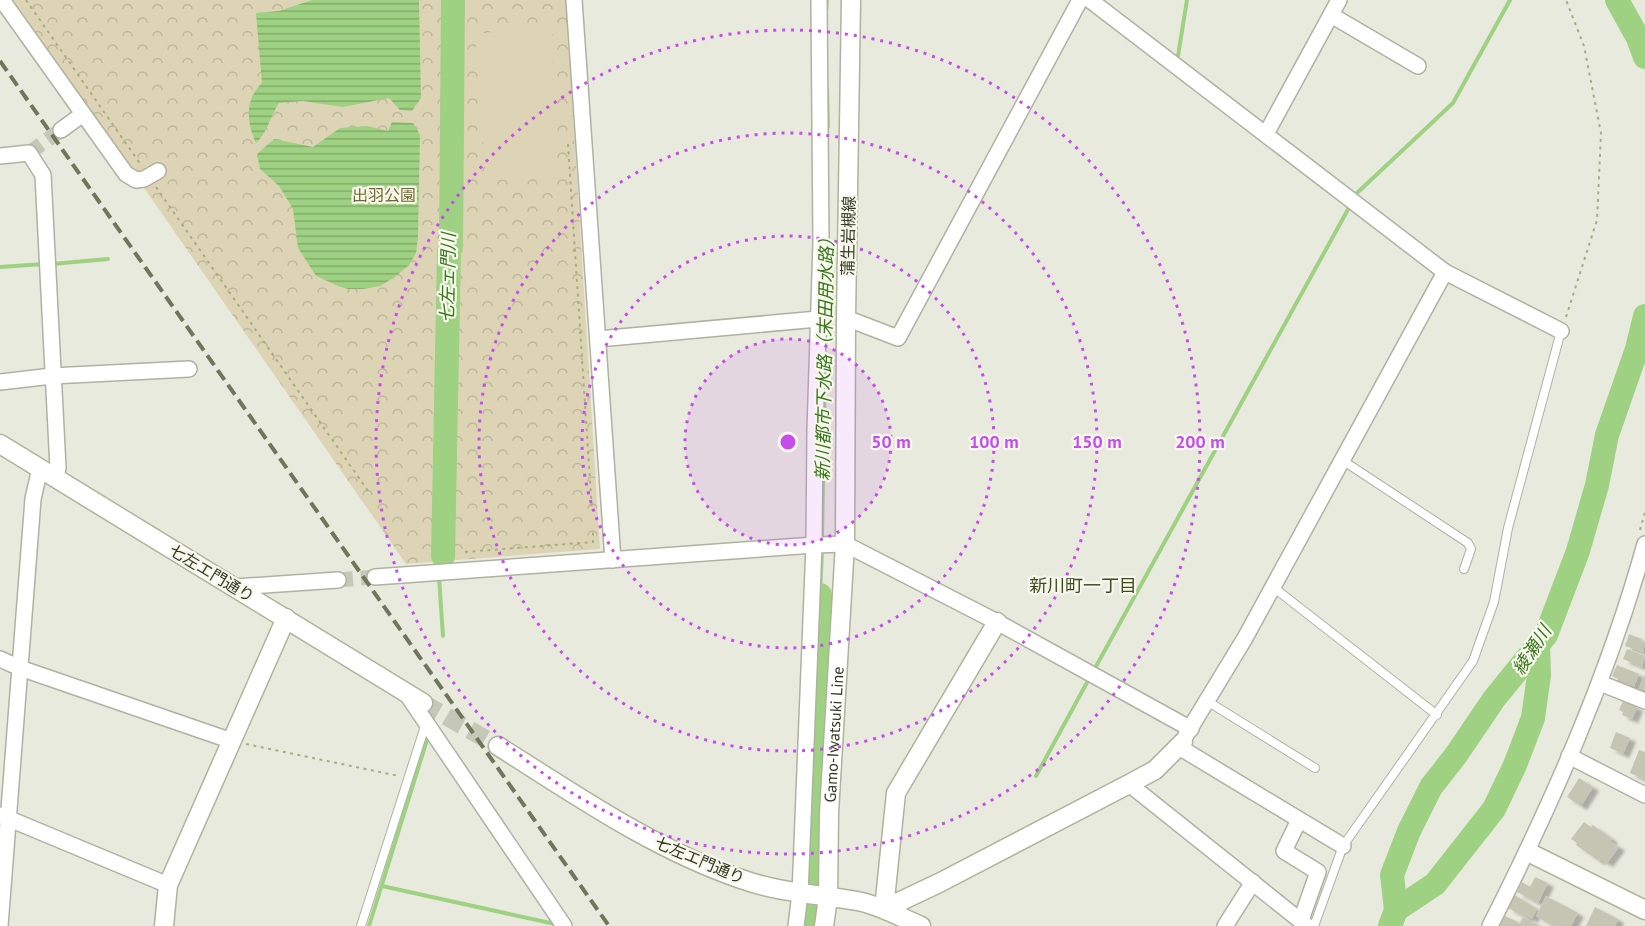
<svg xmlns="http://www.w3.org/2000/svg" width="1645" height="926" font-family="'PT Sans','Noto Sans JP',sans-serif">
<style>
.park{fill:url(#park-crowns)}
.pitch{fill:#ddd4b5}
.water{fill:url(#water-rules)}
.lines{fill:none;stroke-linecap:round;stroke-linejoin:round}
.stream{stroke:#9ed282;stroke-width:4}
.river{stroke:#9ed282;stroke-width:24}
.building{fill:#c4c5b3;filter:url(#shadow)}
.street-tunnel{stroke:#c5c7b8;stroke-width:15;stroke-dasharray:15 8;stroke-linecap:butt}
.secondary-tunnel{stroke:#c5c7b8;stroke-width:18;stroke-dasharray:18 9;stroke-linecap:butt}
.lane-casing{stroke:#afb2a1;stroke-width:10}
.street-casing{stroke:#afb2a1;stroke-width:18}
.secondary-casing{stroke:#afb399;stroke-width:21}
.path{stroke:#a5af7d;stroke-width:2;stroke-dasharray:3 4.5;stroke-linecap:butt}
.lane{stroke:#fff;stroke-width:8}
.street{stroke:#fff;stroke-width:15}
.secondary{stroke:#fff;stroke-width:18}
.rail{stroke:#6f7659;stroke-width:4;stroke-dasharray:12 6;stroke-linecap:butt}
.ring{fill:none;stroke:#c54dec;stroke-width:3;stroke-dasharray:3 6}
.labels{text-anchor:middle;stroke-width:4.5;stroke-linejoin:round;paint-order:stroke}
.park-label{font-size:16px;fill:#726a28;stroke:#f7f7ee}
.street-label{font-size:16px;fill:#343a1f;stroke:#f7f7ee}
.water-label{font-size:18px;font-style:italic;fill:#377717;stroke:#f7f7ee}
.neighbourhood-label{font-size:18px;fill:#3f4c1a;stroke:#f7f7ee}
.centre{fill:#c54dec;stroke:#f7f7ee;stroke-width:3}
.ring-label{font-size:18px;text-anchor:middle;font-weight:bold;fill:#c54dec;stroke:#f7f7ee;stroke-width:4.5;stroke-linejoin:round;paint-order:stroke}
</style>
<defs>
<pattern id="park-crowns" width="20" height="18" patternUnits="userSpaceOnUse" patternTransform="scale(1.5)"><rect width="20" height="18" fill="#ddd4b5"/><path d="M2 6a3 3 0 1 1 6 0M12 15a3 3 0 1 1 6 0" fill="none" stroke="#beb79b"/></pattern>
<pattern id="water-rules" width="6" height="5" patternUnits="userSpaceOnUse" patternTransform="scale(1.5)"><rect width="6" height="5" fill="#9ed282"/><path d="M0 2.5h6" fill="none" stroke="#82ab6a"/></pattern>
<filter id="shadow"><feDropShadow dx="6" dy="4" stdDeviation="1.5" flood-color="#0004"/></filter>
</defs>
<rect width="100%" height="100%" fill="#e9eade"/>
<!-- park -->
<polygon class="park" points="13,0 566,0 600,549 406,564"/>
<!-- pitch -->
<polygon class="pitch" points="552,26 554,173 486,182 475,34"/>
<!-- water -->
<g class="water">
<path d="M312,0H419L421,98L412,111L400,110L389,98L343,107L303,101L279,103C270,117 267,133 256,143C246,122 245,99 262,83L256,13L279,11Z"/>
<polygon points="392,122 413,123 420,135 418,237 416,253 409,265 395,277 380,286 363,289 348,289 338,286 316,276 298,248 293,209 279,186 260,169 257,154 274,139 313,147 340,128 367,126 388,131"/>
</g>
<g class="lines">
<!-- stream -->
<g class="stream">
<polyline points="826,12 827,0"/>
<polyline points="1178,56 1187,0"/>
<polyline points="827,88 828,127"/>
<polyline points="1355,198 1357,193 1453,103 1510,0"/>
<polyline points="52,264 108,259"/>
<polyline points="0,267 44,264"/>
<polyline points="822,537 825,361"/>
<polyline points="440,569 443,556"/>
<polyline points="439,577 443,636"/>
<polyline points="820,595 822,550"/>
<polyline points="1094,670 1351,204"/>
<polyline points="1036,776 1090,677"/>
<polyline points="382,886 555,924"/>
<polyline points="369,926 427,740"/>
</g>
<!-- river -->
<g class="river">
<polyline points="1617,0 1638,38 1645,57"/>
<polyline points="443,556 449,252 451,246 453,0"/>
<polyline points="812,886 821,645 820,595"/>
<polyline points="1396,910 1435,884 1494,809 1515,765 1533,718 1539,675 1538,645"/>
<polyline points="808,926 811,907"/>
<polyline points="1390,926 1396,910 1392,875 1409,831 1431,787 1456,755 1494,699 1546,635 1578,551 1597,485 1607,435 1637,349 1645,316"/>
</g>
</g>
<!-- building -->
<g class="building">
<polygon points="1629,634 1642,639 1641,641 1645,643 1643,652 1625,646"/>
<polygon points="1627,649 1645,656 1642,667 1623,659"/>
<polygon points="1617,665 1639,674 1633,689 1617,682 1618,679 1612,676"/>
<polygon points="1645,674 1645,693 1638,690"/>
<polygon points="1623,701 1637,707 1632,719 1622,715 1623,712 1619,710"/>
<polygon points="1616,732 1630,738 1623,754 1610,748"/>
<polygon points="1639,750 1645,752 1644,779 1630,773"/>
<polygon points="1579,778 1593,787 1581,806 1567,797"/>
<polygon points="1584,822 1591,827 1593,825 1612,839 1610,841 1619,847 1607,863 1600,859 1599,861 1576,845 1577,843 1571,839"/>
<polygon points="1535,877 1548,883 1538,903 1517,892 1522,882 1530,887"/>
<polygon points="1515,895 1537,909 1532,919 1527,916 1527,918 1508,908"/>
<polygon points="1546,896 1578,913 1571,926 1554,926 1536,916"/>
<polygon points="1595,907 1618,919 1615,926 1586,926"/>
<polygon points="1505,916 1518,922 1516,926 1500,926"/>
<polygon points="1523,917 1540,926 1518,926"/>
</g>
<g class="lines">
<!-- street-tunnel -->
<g class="street-tunnel">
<polyline points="29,153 61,130"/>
<polyline points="338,580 375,577"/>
</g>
<!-- secondary-tunnel -->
<polyline class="secondary-tunnel" points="423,703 498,746"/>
<!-- lane casing -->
<g class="lane-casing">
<g id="lane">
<polyline points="1342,460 1468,543 1471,549 1464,569"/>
<polyline points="1273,587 1437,715"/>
<polyline points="1207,701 1315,768"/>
<polyline points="361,926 426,723"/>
<polyline points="1314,926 1343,846 1473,661 1494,602 1508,528 1561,331"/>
</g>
</g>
<!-- street casing -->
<g class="street-casing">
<g id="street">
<polyline points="2,0 126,174 136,180 144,179 158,171"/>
<polyline points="574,0 613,560"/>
<polyline points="1090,0 1445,272 1561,331"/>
<polyline points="1331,15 1418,66"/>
<polyline points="61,130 83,114"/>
<polyline points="1266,134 1339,0"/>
<polyline points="0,156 29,153 43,175 58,468 56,477"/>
<polyline points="846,318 898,338 1080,0"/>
<polyline points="598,339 818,319"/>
<polyline points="0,382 52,376 189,369"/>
<polyline points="375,577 814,545 845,544 997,622 1191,729"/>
<polyline points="235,587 338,580"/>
<polyline points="0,659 20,668 232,741"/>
<polyline points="1600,683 1645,701"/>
<polyline points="406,693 564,926"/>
<polyline points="1186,735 1245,638 1445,272"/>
<polyline points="1179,747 1343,846"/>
<polyline points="1569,756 1645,795"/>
<polyline points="1129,784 1307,926"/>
<polyline points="0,815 168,885"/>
<polyline points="1299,820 1284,851 1318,872 1301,920"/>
<polyline points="0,926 33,499 40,468"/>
<polyline points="796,926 800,894 814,545 815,431 821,242 819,0"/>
<polyline points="1225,926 1253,882"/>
<path d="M1490,926C1552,803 1608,677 1645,544"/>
</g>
</g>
<!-- secondary casing -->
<g class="secondary-casing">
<g id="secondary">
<polyline points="0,444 423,703"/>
<polyline points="997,622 896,793 884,909 939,883 1129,784 1155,770 1183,742"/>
<path d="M498,746C576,795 653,849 741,879C780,893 817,894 857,901C879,905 900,917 921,926"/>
<polyline points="1528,852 1645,910"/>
<polyline points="164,926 168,885 286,618"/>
<path id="s1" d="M824,926L828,898L829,813L845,544L846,318L851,0"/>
</g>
</g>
<!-- path -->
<g class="path">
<polyline points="26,0 141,165"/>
<polyline points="568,144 592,511"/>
<polyline points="156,187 368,491"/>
<polyline points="1566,317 1597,220 1601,133 1584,46 1566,0"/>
<polyline points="1640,530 1645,512"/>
<polyline points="465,552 593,542 593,528"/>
<polyline points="246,744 399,776"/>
</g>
<!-- lane -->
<use href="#lane" class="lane"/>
<!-- street -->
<use href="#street" class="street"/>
<!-- secondary -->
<use href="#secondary" class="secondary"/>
<!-- rail -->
<polyline class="rail" points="0,61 609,926"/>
</g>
<!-- distance rings -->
<circle cx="788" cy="442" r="103" fill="#c54dec" fill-opacity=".12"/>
<g class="ring">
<circle cx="788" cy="442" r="103"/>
<circle cx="788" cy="442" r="206"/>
<circle cx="788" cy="442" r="309"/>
<circle cx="788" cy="442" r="412"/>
</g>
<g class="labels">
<!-- park labels -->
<g class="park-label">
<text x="384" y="201">出羽公園</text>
</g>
<!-- street labels -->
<g class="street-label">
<text transform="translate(848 236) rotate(-89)" y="6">蒲生岩槻線</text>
<text transform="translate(212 573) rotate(31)" y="6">七左エ門通り</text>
<text dy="6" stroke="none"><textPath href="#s1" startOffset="192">Gamo-Iwatsuki Line</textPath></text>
<text transform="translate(700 860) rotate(23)" y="6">七左エ門通り</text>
</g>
<!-- water labels -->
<g class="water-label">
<text transform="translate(448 278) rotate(-89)" y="6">七左ェ門川</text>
<text transform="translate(825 355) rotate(-89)" y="6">新川都市下水路（末田用水路）</text>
<text transform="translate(1532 650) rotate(-57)" y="6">綾瀬川</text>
</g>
<!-- neighbourhood labels -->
<g class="neighbourhood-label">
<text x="1083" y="592">新川町一丁目</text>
</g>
</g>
<circle cx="788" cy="442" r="9" class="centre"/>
<g class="ring-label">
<text x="891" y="448">50 m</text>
<text x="994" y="448">100 m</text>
<text x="1097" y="448">150 m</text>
<text x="1200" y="448">200 m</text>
</g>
</svg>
